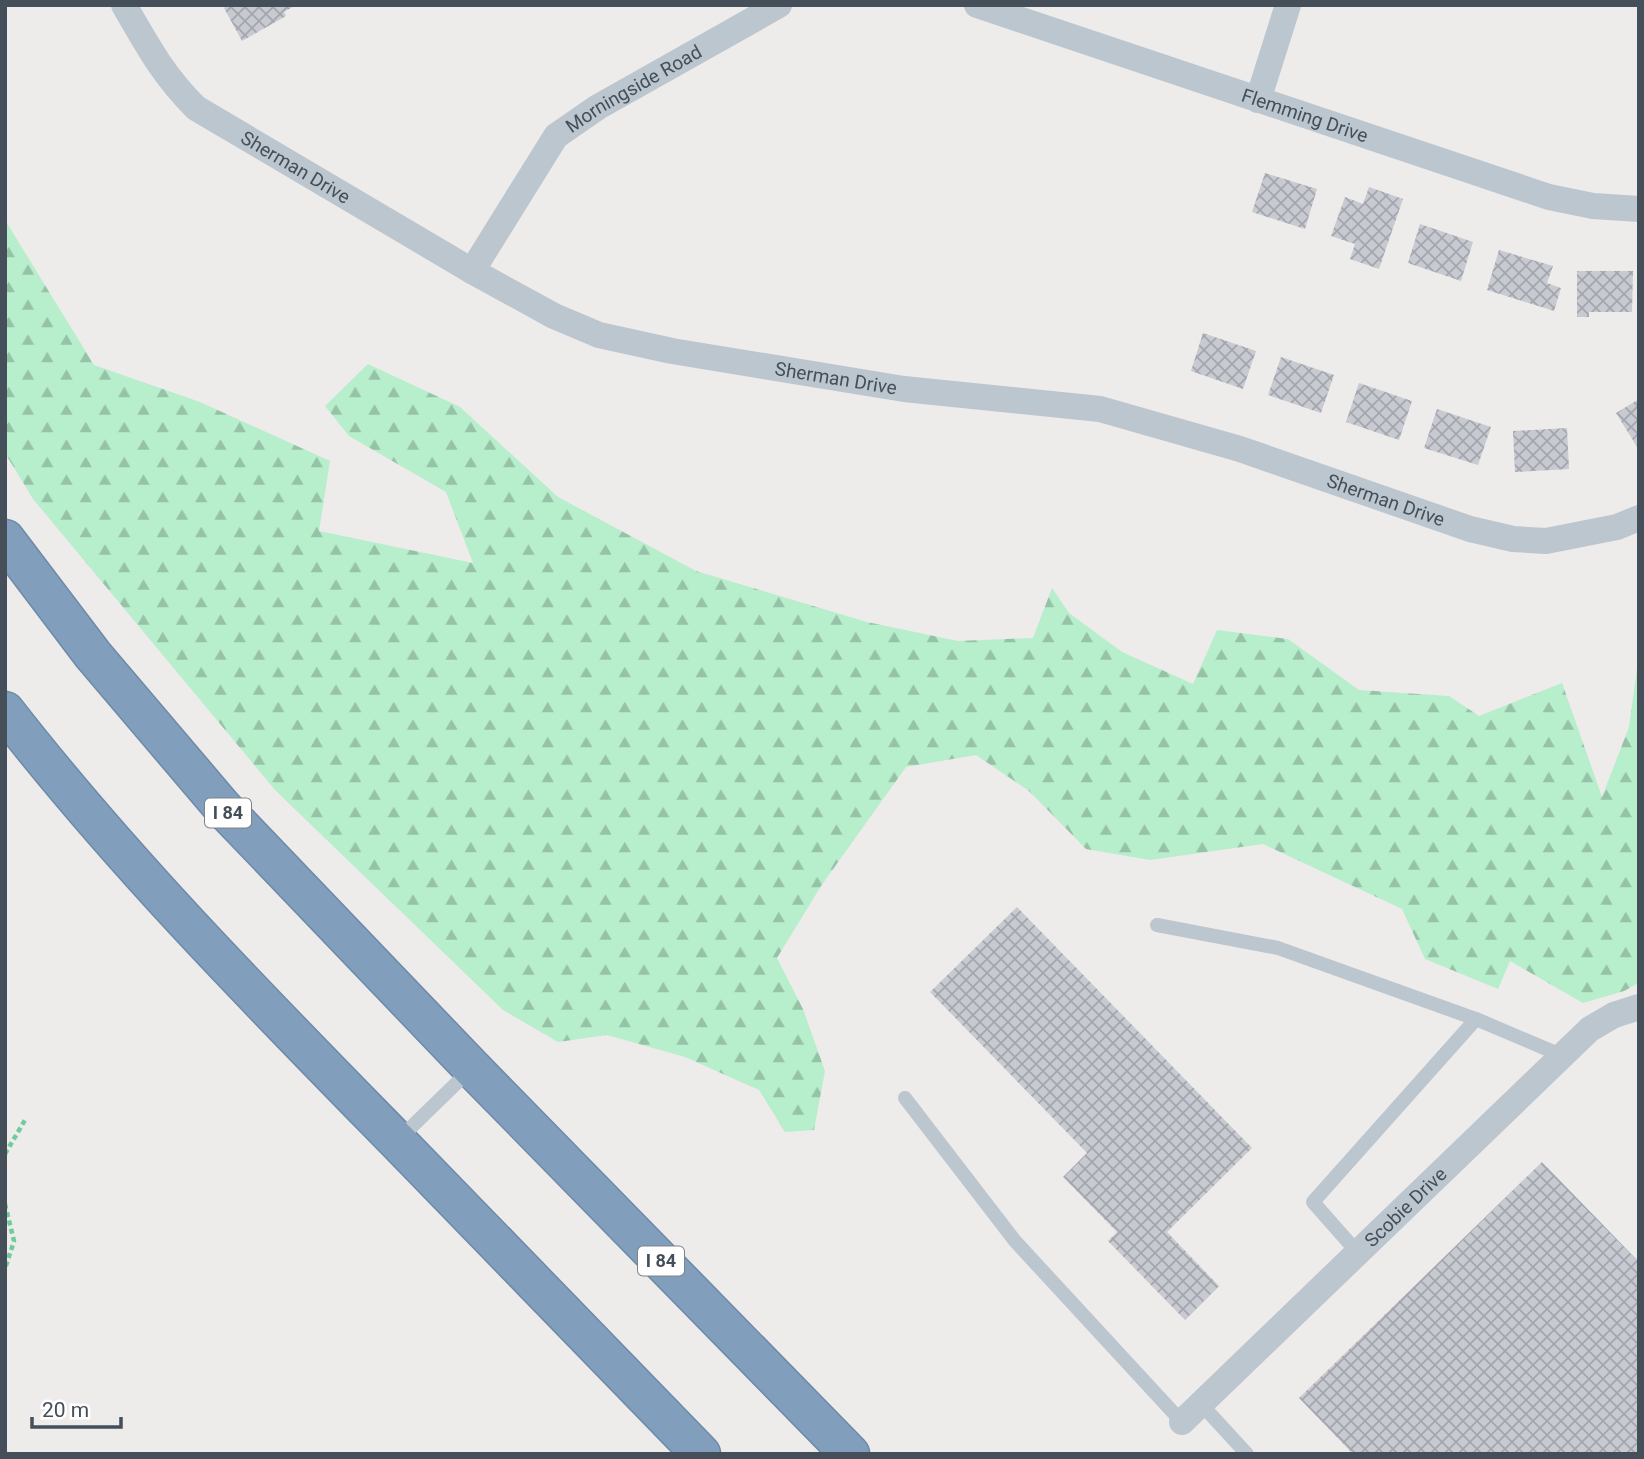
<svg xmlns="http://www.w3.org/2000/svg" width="1644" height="1459" font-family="Roboto,sans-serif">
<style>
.forest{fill:url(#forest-firs)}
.building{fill:url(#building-cross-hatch)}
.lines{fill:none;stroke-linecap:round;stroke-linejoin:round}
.motorway-casing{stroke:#6d8aa8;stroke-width:41}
.path{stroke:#6fcc9d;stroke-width:4.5;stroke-dasharray:5 3.5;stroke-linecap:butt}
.service{stroke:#bcc6ce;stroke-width:14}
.minor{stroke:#bcc6ce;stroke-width:26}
.motorway{stroke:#819fbc;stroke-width:38}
.labels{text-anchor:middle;stroke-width:7;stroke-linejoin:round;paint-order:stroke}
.shield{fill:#fff;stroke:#7c848b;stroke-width:2}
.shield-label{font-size:18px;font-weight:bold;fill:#444f59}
.street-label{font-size:19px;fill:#444f59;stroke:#fff}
</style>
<defs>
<pattern id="forest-firs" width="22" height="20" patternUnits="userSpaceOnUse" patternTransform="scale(1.75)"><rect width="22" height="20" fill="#b7eecb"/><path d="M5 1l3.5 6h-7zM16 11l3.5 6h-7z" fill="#96c3a8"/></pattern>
<pattern id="building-cross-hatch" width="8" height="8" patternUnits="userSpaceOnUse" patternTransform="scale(1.75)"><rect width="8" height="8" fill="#c8cad1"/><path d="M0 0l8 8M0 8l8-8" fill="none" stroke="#a4a6ad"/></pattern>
</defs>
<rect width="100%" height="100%" fill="#eeebeb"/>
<!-- forest -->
<polygon class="forest" points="5,220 94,365 200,402 330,461 319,531 473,563 446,492 349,436 325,406 368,364 460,407 558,497 696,571 867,622 958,641 1033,638 1052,588 1069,613 1122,652 1193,684 1217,630 1288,639 1359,690 1449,696 1479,716 1562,683 1602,797 1629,727 1639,654 1639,983 1624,991 1583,1003 1510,961 1498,989 1425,959 1402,909 1263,844 1150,860 1086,849 1029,791 976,755 906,767 821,886 777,958 803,1009 825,1071 814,1130 785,1132 759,1090 685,1057 607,1035 558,1042 503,1010 275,790 33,499 5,453"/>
<!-- building -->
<g class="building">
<polygon points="228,5 296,5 284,12 286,16 242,41 224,8"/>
<polygon points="1265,173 1317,189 1305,229 1252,212"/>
<polygon points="1369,187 1403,199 1379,269 1350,259 1355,244 1331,236 1345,197 1363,204"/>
<polygon points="1420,224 1473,242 1461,281 1408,263"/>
<polygon points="1499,250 1553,266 1547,283 1561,288 1554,311 1487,290"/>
<polygon points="1577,271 1633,271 1632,312 1589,312 1589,317 1577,317"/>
<polygon points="1203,333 1256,351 1243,389 1191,371"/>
<polygon points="1281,357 1334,375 1321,413 1268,395"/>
<polygon points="1359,383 1412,401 1399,440 1346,422"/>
<polygon points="1639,399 1639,450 1616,413"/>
<polygon points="1437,409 1491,427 1478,465 1424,448"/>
<polygon points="1567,428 1569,469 1515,472 1513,431"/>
<polygon points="1017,907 1252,1148 1167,1232 1219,1286 1185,1320 1108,1241 1117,1232 1063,1177 1087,1153 930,992"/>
<polygon points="1542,1162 1639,1262 1639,1454 1353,1454 1299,1398"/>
</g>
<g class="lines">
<!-- motorway casing -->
<g class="motorway-casing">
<g id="motorway">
<polyline points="5,539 93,655 223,808 472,1068 850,1454"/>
<path d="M5,711C125,865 262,1003 398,1142C499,1246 600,1350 701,1454"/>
</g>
</g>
<!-- path -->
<g class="path">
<polyline points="5,1154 25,1120"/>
<polyline points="5,1204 14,1241 5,1269"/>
</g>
<!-- service -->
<g class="service">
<polyline points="1157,925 1278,948 1476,1019"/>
<polyline points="905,1098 1015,1241 1182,1422"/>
<polyline points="398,1140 471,1069"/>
<polyline points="1358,1253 1313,1202 1476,1019 1563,1056"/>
<polyline points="1201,1404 1247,1454"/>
</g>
<!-- minor -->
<g class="minor">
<path id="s1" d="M124,5C147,45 163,75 196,108L472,271L554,316L599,335L672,351L904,389L1100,409L1240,449L1470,529L1513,539L1546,541L1617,527L1639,518"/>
<path id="s2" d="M977,5L1549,197L1593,206L1639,209"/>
<polyline points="1258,100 1288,5"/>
<path id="s3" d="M472,271L556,136L598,107L779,5"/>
<path id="s4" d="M1182,1422L1590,1029L1614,1015L1639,1007"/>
</g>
<!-- motorway -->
<use href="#motorway" class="motorway"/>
</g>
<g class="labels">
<!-- shield labels -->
<g class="shield">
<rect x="205" y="798.5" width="46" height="29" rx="5"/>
<rect x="638" y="1246.5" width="46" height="29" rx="5"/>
</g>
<g class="shield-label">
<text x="228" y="819">I 84</text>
<text x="661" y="1267">I 84</text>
</g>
<!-- street labels -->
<g class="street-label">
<text dy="7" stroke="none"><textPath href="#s3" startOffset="250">Morningside Road</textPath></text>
<text dy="7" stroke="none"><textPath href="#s2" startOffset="346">Flemming Drive</textPath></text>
<text dy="7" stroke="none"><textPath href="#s1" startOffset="242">Sherman Drive</textPath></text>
<text dy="7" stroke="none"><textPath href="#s1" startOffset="830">Sherman Drive</textPath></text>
<text dy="7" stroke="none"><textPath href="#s1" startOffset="1396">Sherman Drive</textPath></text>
<text dy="7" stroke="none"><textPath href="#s4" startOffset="310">Scobie Drive</textPath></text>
</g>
</g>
<!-- border -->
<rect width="1644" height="1459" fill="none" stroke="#444f59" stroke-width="14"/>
<!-- scale -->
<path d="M32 1417v10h89v-10" fill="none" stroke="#444f59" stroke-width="3.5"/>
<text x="42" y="1417" font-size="21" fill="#444f59" stroke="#ffffff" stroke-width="5" paint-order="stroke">20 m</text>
</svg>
